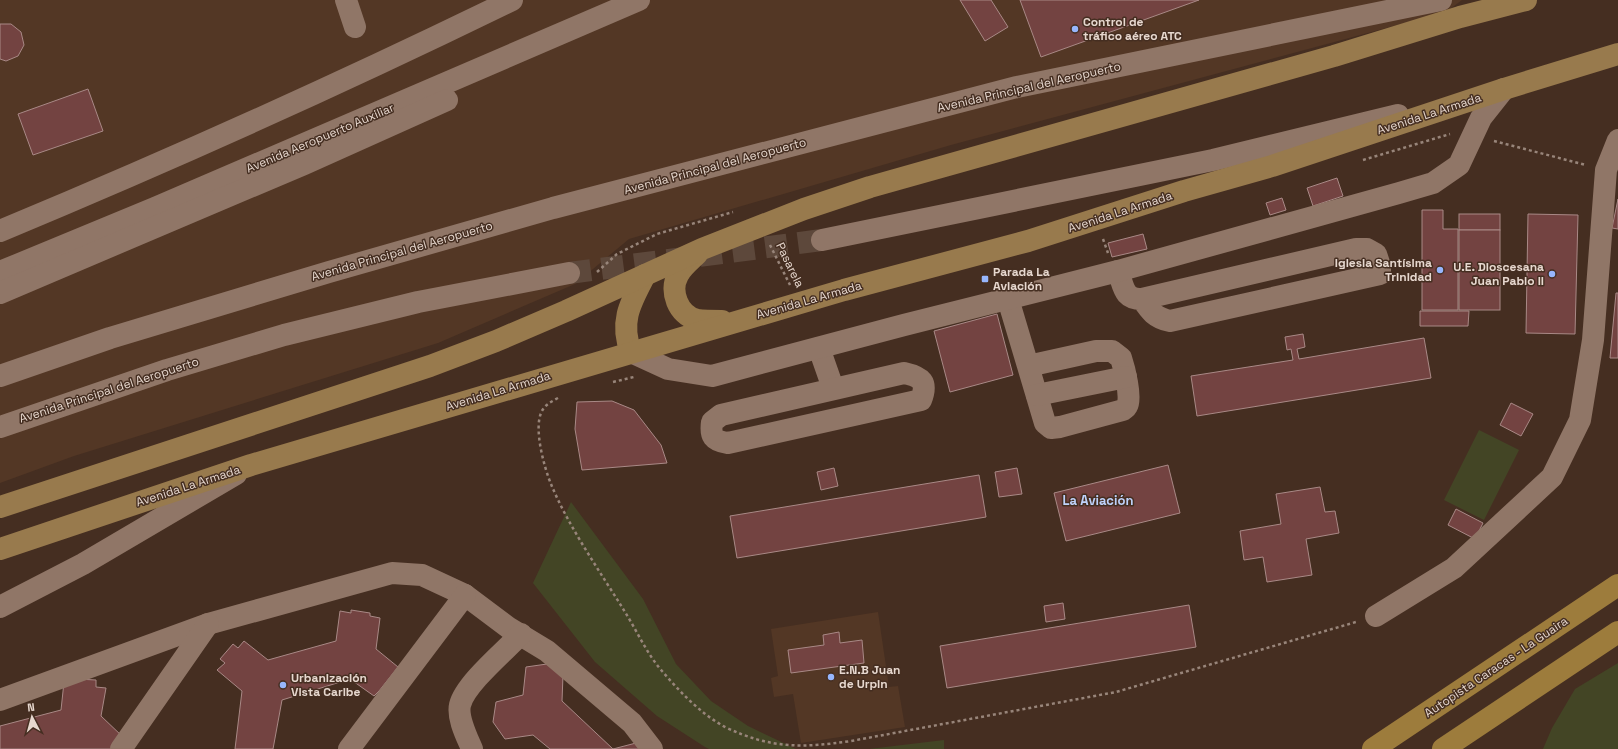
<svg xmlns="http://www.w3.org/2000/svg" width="1618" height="749" font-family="'Space Grotesk',sans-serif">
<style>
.built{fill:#533725}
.green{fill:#434525}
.building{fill:#734341;stroke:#a98986}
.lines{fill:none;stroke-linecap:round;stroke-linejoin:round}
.minor-tunnel{stroke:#5d483b;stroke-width:22;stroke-dasharray:22 11;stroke-linecap:butt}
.path{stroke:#98857a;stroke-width:2.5;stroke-dasharray:3 3;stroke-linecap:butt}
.minor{stroke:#907667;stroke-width:22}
.major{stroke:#987a4d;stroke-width:22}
.highway{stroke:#9d7c3c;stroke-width:22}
.poi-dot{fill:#97b6fd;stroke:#452e21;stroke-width:1.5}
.labels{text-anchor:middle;stroke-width:3;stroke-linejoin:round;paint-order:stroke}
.poi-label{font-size:12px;font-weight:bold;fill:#e7d8cf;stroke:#452e21;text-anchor:start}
.street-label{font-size:12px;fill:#e7d8cf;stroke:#452e21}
.neighbourhood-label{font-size:13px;font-weight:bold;fill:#bfd2fa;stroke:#452e21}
</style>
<rect width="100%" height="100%" fill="#452e21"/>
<!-- built -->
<g class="built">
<polygon points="0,0 1462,0 1446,12 951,145 629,239 575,284 438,343 74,456 0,483"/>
<polygon points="878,612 889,687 898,686 905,727 801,743 793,694 774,697 771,678 778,676 771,629"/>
</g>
<!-- green -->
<g class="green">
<polygon points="1479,430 1519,450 1484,520 1444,500"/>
<polygon points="571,502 643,599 676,664 711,701 748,726 796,749 709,749 705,747 657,716 595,662 533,583"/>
<polygon points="1618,663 1618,749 1543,749 1552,728 1575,689"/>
<polygon points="944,740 944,749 869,749"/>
</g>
<!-- building -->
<g class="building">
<polygon points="960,0 991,0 1008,27 985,41"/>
<polygon points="1020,0 1199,0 1041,57"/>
<polygon points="0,24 11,24 21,32 24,45 18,56 6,61 0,59"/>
<polygon points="88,89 103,131 33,155 18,114"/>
<polygon points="1337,178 1343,196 1313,206 1307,188"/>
<polygon points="1282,198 1286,210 1270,215 1266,203"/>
<polygon points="1618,199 1618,229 1612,228"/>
<polygon points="1422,210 1443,210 1443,229 1458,229 1458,310 1422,310"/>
<rect x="1459" y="214" width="41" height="16"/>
<polygon points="1528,214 1578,215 1575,334 1526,333"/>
<rect x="1459" y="230" width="41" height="80"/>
<polygon points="1143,234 1147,249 1112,257 1108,243"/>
<polygon points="1616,293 1618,293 1618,358 1610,358"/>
<polygon points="1420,311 1469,311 1468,326 1420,326"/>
<polygon points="997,314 1013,375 950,392 934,331"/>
<polygon points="1303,334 1305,347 1297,349 1299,359 1424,338 1431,378 1197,416 1191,376 1293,360 1291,349 1287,350 1285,337"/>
<polygon points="612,401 634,410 661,445 667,463 582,470 575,429 577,402"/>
<polygon points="1511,403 1533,414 1521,436 1500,425"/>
<polygon points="1168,465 1180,513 1066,541 1054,493"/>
<polygon points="834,468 838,486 821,490 817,472"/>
<polygon points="1017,468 1022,494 999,497 995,472"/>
<polygon points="979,475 986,517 737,558 730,516"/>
<polygon points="1320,487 1325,512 1335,511 1339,533 1306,539 1312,575 1267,582 1263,557 1244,560 1240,531 1281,524 1276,494"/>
<polygon points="1456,509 1483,523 1475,539 1448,525"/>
<polygon points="1063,603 1065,619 1046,622 1044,606"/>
<polygon points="1189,605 1196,647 947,688 940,646"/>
<polygon points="351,610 370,613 370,616 380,618 376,649 398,667 379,691 374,696 350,679 282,700 273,749 235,749 242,691 217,670 225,663 220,659 233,644 238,648 244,641 268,660 336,641 340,611 351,613"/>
<polygon points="839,632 840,643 862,640 864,663 791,673 788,650 824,645 823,635"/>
<polygon points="547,664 563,675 562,701 613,749 636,743 643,749 550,749 533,735 505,739 493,722 496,702 523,695 526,667"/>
<polygon points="77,679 96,680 96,687 106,688 101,716 123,737 116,749 0,749 0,726 61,710 64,682"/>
</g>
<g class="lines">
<!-- minor-tunnel -->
<polyline class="minor-tunnel" points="569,273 822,240"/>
<!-- path -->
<g class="path">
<polyline points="1494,141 1586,165"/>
<polyline points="1363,160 1450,134"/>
<polyline points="1103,239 1108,253"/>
<polyline points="770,245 790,285"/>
<polyline points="597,272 617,254 657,234 733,212"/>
<polyline points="613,382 634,377"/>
<path d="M558,398C551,402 544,405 541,413C534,430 544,467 551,484C568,526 601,573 625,612C637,631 647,654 662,671C680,692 701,714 725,727C771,749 802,748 851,741L1116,692L1356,622"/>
</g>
<!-- minor -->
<g class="minor">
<polyline points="346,0 355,27"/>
<path d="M0,231C173,159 344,82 512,0"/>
<polyline points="822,240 1213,160 1398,115"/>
<path d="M1118,271C1124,287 1123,299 1142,299L1356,249H1367L1376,254L1380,266V274L1170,321C1155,318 1150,311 1142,299"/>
<polyline points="0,272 155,208 639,0"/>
<polyline points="0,293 304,164 447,100"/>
<path d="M1008,299L1045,423L1051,428L1060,427L1123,410C1124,409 1126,408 1127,406C1132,398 1124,367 1121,358L1112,351H1096L1028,366"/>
<polyline points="819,348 833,388"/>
<polyline points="631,352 668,369 712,376 904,325 1118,271 1399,193 1433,183 1459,165 1481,118 1504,89"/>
<path d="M904,373C922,377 928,382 921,400L728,443C713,441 710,436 712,422L721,415Z"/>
<polyline points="0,376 110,338 329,272 553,208 1017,87 1441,0"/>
<polyline points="1037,395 1126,377"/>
<polyline points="0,427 167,370 284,335 418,302 569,273"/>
<polyline points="0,607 83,564 236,474"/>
<polyline points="1376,616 1454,568 1552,477 1580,420 1593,340 1606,170 1618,140"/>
<polyline points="0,700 208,624 392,573 422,575 465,595 509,628 547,651 632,723 652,749"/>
<polyline points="121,749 208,624"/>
<polyline points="349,749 465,595"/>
<path d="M472,749C467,737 457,718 460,705C465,684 505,651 521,634"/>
</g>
<!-- major -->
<g class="major">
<path d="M697,254C691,260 682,267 678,275C669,291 678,315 697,320C705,321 714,321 722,321"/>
<path d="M631,352C619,321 631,302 645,275"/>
<polyline points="0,507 430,366 496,341 566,311 702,249 804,209 870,187 1334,56 1460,17 1526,0"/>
<polyline points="0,549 251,465 844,290 1028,241 1184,191 1272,166 1504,89 1618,54"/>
</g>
<!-- highway -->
<g class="highway">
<polyline points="1373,749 1618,585"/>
<polyline points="1443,749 1618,632"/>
</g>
</g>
<!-- markers -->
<g class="poi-dot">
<circle cx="1075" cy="29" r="4"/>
<circle cx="1440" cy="270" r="4"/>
<circle cx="1552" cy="274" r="4"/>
<rect x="981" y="275" width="8" height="8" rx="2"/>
<circle cx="831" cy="677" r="4"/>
<circle cx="283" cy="685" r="4"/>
</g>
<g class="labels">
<!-- poi labels -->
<g class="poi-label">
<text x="1083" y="26">Control de<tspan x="1083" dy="14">tráfico aéreo ATC</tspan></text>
<text x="1432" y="267" text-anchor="end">Iglesia Santísima<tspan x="1432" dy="14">Trinidad</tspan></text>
<text x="1544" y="271" text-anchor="end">U.E. Dioscesana<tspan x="1544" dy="14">Juan Pablo II</tspan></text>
<text x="993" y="276">Parada La<tspan x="993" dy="14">Aviación</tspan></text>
<text x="839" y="674">E.N.B Juan<tspan x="839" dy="14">de Urpin</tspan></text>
<text x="291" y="682">Urbanización<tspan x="291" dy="14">Vista Caribe</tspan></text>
</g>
<!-- street labels -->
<g class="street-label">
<text transform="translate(1029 87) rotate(-13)" y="4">Avenida Principal del Aeropuerto</text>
<text transform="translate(1429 114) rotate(-18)" y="4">Avenida La Armada</text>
<text transform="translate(320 138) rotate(-23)" y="4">Avenida Aeropuerto Auxiliar</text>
<text transform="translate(715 166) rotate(-15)" y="4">Avenida Principal del Aeropuerto</text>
<text transform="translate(1120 212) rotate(-18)" y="4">Avenida La Armada</text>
<text transform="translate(402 251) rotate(-16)" y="4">Avenida Principal del Aeropuerto</text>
<text transform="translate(790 265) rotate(64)" y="4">Pasarela</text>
<text transform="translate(809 300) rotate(-16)" y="4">Avenida La Armada</text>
<text transform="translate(109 390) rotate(-18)" y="4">Avenida Principal del Aeropuerto</text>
<text transform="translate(498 391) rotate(-17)" y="4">Avenida La Armada</text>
<text transform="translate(188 486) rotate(-18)" y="4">Avenida La Armada</text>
<text transform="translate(1496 667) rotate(-34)" y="4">Autopista Caracas - La Guaira</text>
</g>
<!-- neighbourhood labels -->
<g class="neighbourhood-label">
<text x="1098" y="505">La Aviación</text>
</g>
</g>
<!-- north arrow -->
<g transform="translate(32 717) rotate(354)" stroke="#452e21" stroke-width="3" paint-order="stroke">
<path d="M0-3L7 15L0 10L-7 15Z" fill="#e7d8cf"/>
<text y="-6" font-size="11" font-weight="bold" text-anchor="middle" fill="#e7d8cf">N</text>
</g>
</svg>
